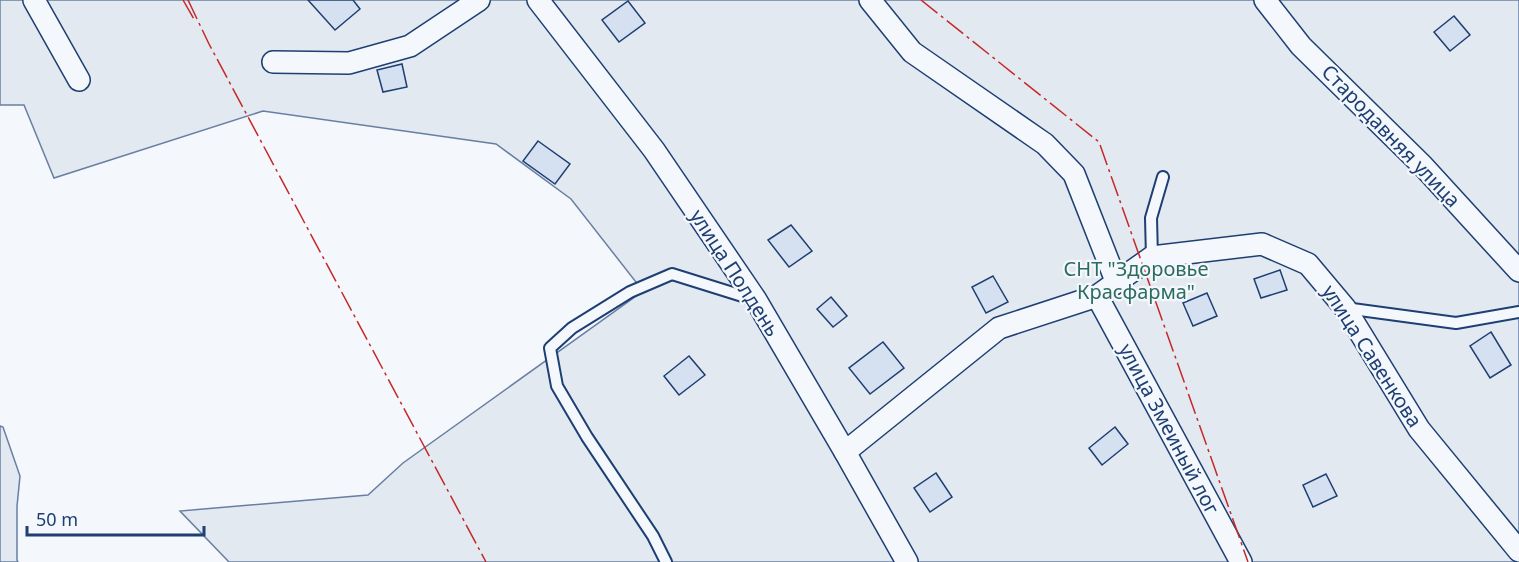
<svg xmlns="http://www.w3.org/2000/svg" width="1519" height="562" font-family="'Noto Sans',sans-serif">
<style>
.green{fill:#e3e9f0;stroke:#687fa3;stroke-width:1.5}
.building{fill:#d5e0f0;stroke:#1d3f73;stroke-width:1.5}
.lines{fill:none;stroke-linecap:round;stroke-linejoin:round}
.lane-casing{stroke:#1d3f73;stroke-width:14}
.street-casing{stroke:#1d3f73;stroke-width:24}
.lane{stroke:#f4f7fb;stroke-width:10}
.street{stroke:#f4f7fb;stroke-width:21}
.power{stroke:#c62828;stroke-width:1.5;stroke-dasharray:21 4.5 3 4.5;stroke-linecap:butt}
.labels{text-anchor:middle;stroke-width:4.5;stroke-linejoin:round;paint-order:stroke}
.street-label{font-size:20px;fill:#1d3f73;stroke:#f4f7fb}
.park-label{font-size:20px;fill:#2c6c60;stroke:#f4f7fb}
</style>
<rect width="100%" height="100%" fill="#f4f7fb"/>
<!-- green -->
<g class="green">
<polygon points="0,0 1519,0 1519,562 229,562 180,511 368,495 403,463 643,291 571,199 496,144 263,111 54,178 24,105 0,105"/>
<polygon points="0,426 3,427 20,476 17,506 17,560 18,562 0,562"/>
</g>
<!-- building -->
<g class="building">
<polygon points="308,0 353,0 360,9 335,30"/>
<polygon points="628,1 645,23 619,42 602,20"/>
<polygon points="1454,16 1470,35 1450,51 1434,32"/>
<polygon points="402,64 407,87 383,92 377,70"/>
<polygon points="538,141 570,164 555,184 523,161"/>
<polygon points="791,225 812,251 789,267 768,240"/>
<polygon points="1280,270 1287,290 1261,298 1254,279"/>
<polygon points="993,276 1008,302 986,313 972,287"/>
<polygon points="1207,293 1217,316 1193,326 1183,303"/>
<polygon points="831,297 847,316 833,327 817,309"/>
<polygon points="1491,332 1511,365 1490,378 1470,346"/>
<polygon points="883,342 904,368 870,394 849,368"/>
<polygon points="689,356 705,375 679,395 664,376"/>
<polygon points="1115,427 1128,444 1102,465 1089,448"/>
<polygon points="936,473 952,497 930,512 914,488"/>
<polygon points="1326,474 1337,496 1313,507 1303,485"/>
</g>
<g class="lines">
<!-- lane casing -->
<g class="lane-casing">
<g id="lane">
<polyline points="1152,257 1151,218 1163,177"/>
<polyline points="1345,308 1456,323 1519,312"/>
<polyline points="666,562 653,536 587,437 557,386 550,348 572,328 630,292 672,274 752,299"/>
</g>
</g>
<!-- street casing -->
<g class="street-casing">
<g id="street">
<polyline points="34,0 79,80"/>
<polyline points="538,0 654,150 756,300 845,452 907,562"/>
<polyline points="870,0 912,52 1045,144 1074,174 1116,281"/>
<polyline points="1265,0 1301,46 1423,166 1519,271"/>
<polyline points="273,62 349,63 410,46 479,0"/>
<polyline points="1097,296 1241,562"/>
<polyline points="845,452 999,328 1097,296 1152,257 1262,244 1308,264 1345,308 1419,429 1519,551"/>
</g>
</g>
<!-- lane -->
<use href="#lane" class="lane"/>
<!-- street -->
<use href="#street" class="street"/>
<!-- power -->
<g class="power">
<polyline points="183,0 195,21"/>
<polyline points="188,0 209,44 486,562"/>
<polyline points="921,0 1099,142 1248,562"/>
</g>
</g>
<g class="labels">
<!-- street labels -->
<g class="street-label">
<text transform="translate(1391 136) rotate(46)" y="7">Стародавняя улица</text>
<text transform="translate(735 273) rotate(57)" y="7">улица Полдень</text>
<text transform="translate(1372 356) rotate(57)" y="7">улица Савенкова</text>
<text transform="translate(1169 429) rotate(62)" y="7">улица Змеиный лог</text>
</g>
<!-- park labels -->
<g class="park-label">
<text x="1136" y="276">СНТ "Здоровье<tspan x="1136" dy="23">Красфарма"</tspan></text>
</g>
</g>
<!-- scale -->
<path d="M27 526v9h177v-9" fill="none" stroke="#1d3f73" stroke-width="3"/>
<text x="36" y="526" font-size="18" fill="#1d3f73" stroke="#f4f7fb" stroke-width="4.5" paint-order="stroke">50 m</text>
</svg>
